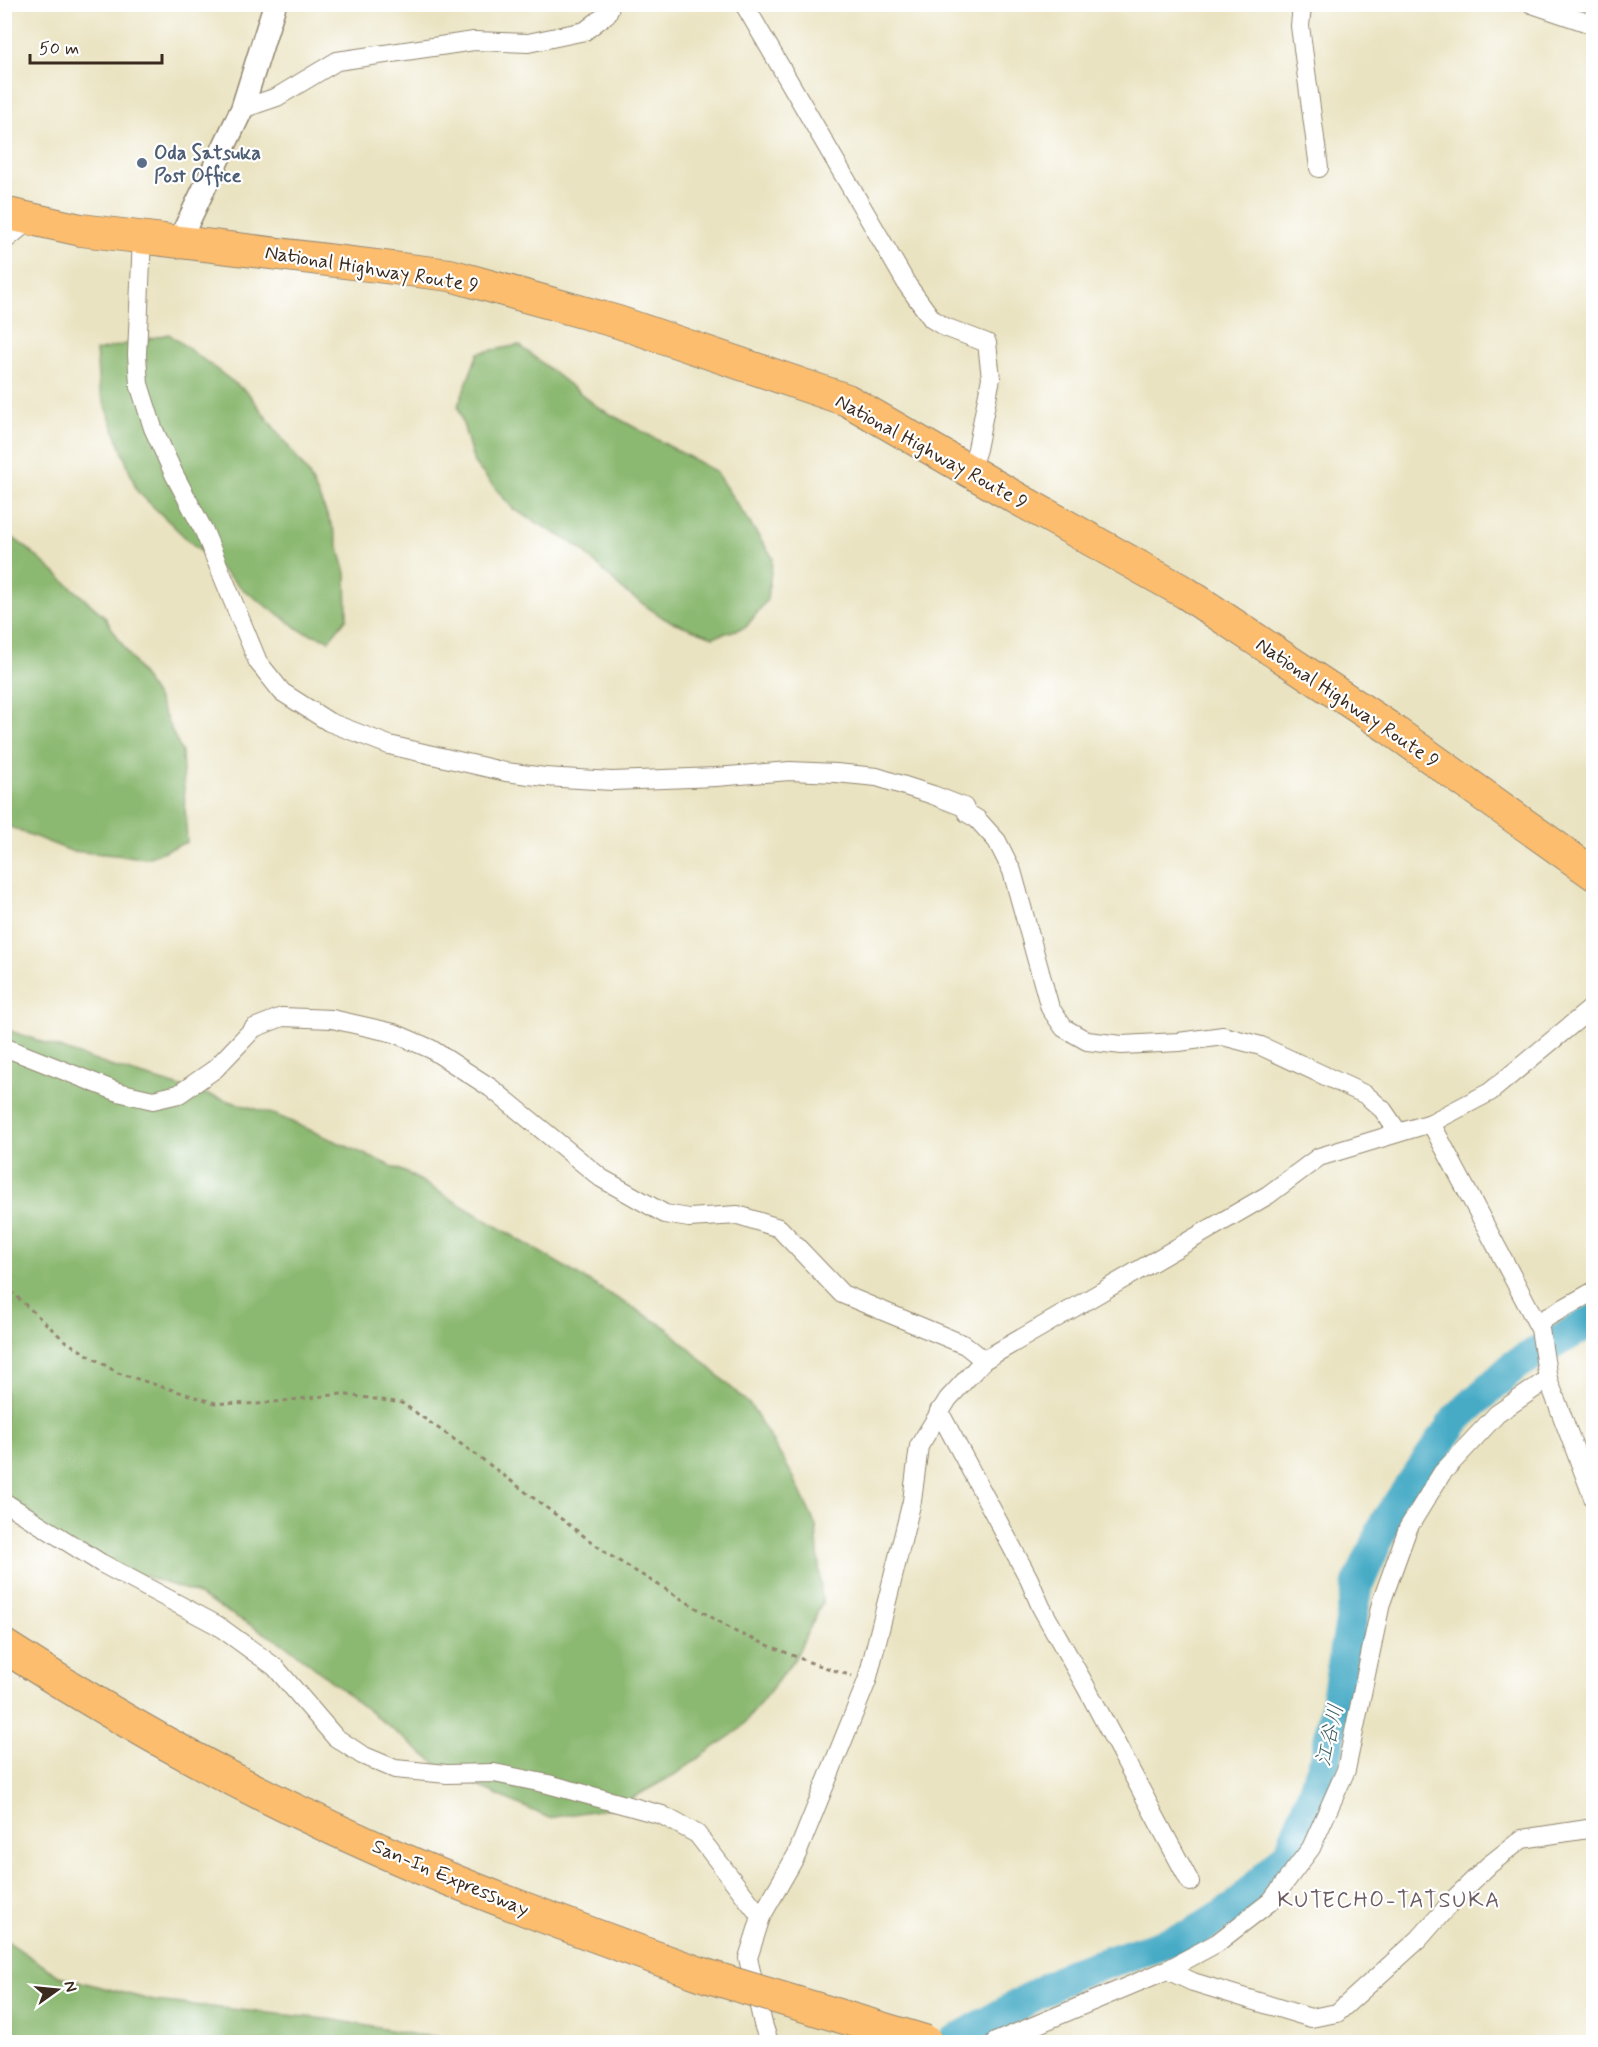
<svg xmlns="http://www.w3.org/2000/svg" width="1598" height="2047" font-family="Mynerve,'Klee One',sans-serif">
<style>
.forest{fill:#8cb972;stroke:#647248;stroke-width:1.5}
.lines{fill:none;stroke-linecap:round;stroke-linejoin:round}
.river{stroke:#46abc6;stroke-width:32}
.minor-casing{stroke:#928670;stroke-width:20}
.tertiary-casing{stroke:#928670;stroke-width:25}
.trunk-casing{stroke:#928670;stroke-width:34}
.motorway-casing{stroke:#928670;stroke-width:35}
.path{stroke:#928670;stroke-width:3;stroke-dasharray:4.5 4.5;stroke-linecap:butt}
.minor{stroke:#fff;stroke-width:18}
.tertiary{stroke:#fff;stroke-width:22}
.trunk{stroke:#fcbd6e;stroke-width:32}
.motorway{stroke:#fcbd6e;stroke-width:33}
.motorway-bridge-casing{stroke:#928670;stroke-width:35;stroke-linecap:butt}
.motorway-bridge{stroke:#fcbd6e;stroke-width:33}
.service-dot{fill:#5c6f8a;stroke:#fff;stroke-width:2}
.labels{text-anchor:middle;stroke-width:4.5;stroke-linejoin:round;paint-order:stroke}
.service-label{font-size:20px;font-weight:bold;fill:#4e5e75;stroke:#fff;text-anchor:start}
.street-label{font-size:20px;fill:#3b2a1e;stroke:#fff}
.water-label{font-size:21px;font-style:italic;fill:#3f5e61;stroke:#fff}
.quarter-label{font-size:22px;letter-spacing:1.5px;fill:#6e5c63;stroke:#fff}
</style>
<rect width="100%" height="100%" fill="#fff"/>
<filter id="ink" filterUnits="userSpaceOnUse"><feTurbulence type="fractalNoise" baseFrequency=".0167" numOctaves="2"/><feDisplacementMap in="SourceGraphic" scale="12" xChannelSelector="R" yChannelSelector="G"/><feConvolveMatrix kernelMatrix="1 2 1 2 8 2 1 2 1" color-interpolation-filters="sRGB"/></filter>
<filter id="wash" filterUnits="userSpaceOnUse"><feTurbulence type="fractalNoise" baseFrequency=".008" numOctaves="4" result="noise"/><feDisplacementMap in="SourceGraphic" scale="24" xChannelSelector="R" yChannelSelector="G"/><feGaussianBlur stdDeviation="1.35" result="paint"/><feColorMatrix in="noise" values="0 0 0 0 0 0 0 0 0 0 0 0 0 0 0 0 0 1.4 0 .05"/><feComposite in="paint" operator="in"/></filter>
<g filter="url(#wash)">
<rect width="100%" height="100%" fill="#eae3c1"/>
<!-- forest -->
<g class="forest">
<polygon points="169,334 248,393 308,473 333,528 346,573 347,618 329,640 302,631 245,591 189,541 137,491 99,388 96,351"/>
<polygon points="519,345 599,408 715,471 773,558 767,600 746,627 713,637 665,619 624,591 579,547 513,509 474,463 458,406 478,353"/>
<polygon points="5,532 27,548 104,616 157,698 182,753 187,842 147,858 71,851 5,825"/>
<polygon points="5,1029 110,1066 276,1115 409,1174 667,1328 751,1406 793,1476 816,1526 822,1603 794,1660 740,1729 679,1772 616,1807 549,1818 445,1771 287,1646 193,1592 59,1548 5,1509"/>
<polygon points="4,1939 59,1976 154,2001 335,2020 416,2035 510,2042 5,2042"/>
</g>
<g class="lines">
<!-- river -->
<polyline class="river" points="953,2042 1072,1974 1191,1935 1236,1907 1290,1852 1326,1758 1358,1584 1386,1521 1457,1418 1515,1365 1594,1320"/>
</g>
</g>
<g filter="url(#ink)">
<g class="lines">
<!-- minor casing -->
<g class="minor-casing">
<g id="minor">
<polyline points="744,4 908,286 932,319 945,327 987,343 991,378 977,449 970,471"/>
<polyline points="1304,4 1302,6 1300,26 1319,168"/>
<polyline points="1532,4 1594,25"/>
<polyline points="242,109 277,97 337,61 474,41 528,43 585,31 607,14 611,4"/>
<polyline points="142,237 137,355 139,384 153,428 174,474 204,531 258,662 282,692 329,722 389,745 506,772 545,777 612,781 716,777 790,771 836,773 877,777 933,795 964,807 967,813 977,819 997,841 1012,871 1050,1008 1064,1028 1087,1041 1122,1045 1179,1042 1223,1036 1261,1046 1366,1095 1383,1110 1398,1132"/>
<polyline points="4,241 31,219"/>
<polyline points="4,1047 118,1092 153,1100 179,1094 215,1069 254,1028 282,1017 332,1019 394,1033 431,1049 491,1088 601,1178 665,1214 689,1218 738,1215 779,1228 842,1294 965,1345 984,1360"/>
<polyline points="1431,1123 1540,1329 1548,1379 1594,1500"/>
<polyline points="1537,1323 1594,1291"/>
<polyline points="939,1411 1029,1579 1041,1607 1086,1687 1190,1882"/>
<polyline points="4,1502 101,1563 217,1625 275,1667 335,1737 362,1755 395,1769 447,1774 494,1773 548,1784 662,1815 697,1834 761,1917"/>
<polyline points="1167,1970 1193,1982 1311,2018 1337,2013 1419,1939 1454,1899 1489,1865 1522,1839 1594,1828"/>
<polyline points="769,2042 763,2024 748,1958 761,1917 797,1854 867,1681 912,1501 919,1446 948,1399 984,1360 1268,1195 1319,1157 1431,1123 1490,1092 1594,1006"/>
<polyline points="995,2042 1167,1970 1217,1943 1271,1901 1311,1848 1346,1770 1381,1603 1408,1528 1442,1473 1497,1414 1548,1379"/>
</g>
</g>
<!-- tertiary casing -->
<g class="tertiary-casing">
<polyline id="tertiary" points="179,241 242,109 275,4"/>
</g>
<!-- trunk casing -->
<g class="trunk-casing">
<polyline id="trunk" points="4,213 81,230 450,275 618,322 847,400 1011,495 1186,593 1388,727 1594,874"/>
</g>
<!-- motorway casing -->
<g class="motorway-casing">
<path id="motorway" d="M4,1646C137,1732 277,1807 422,1868C516,1907 611,1942 707,1976"/>
</g>
<!-- path -->
<polyline class="path" points="4,1285 65,1341 118,1373 215,1403 258,1404 341,1394 402,1403 478,1456 609,1555 736,1632 809,1662 852,1676"/>
<!-- minor -->
<use href="#minor" class="minor"/>
<!-- tertiary -->
<use href="#tertiary" class="tertiary"/>
<!-- trunk -->
<use href="#trunk" class="trunk"/>
<!-- motorway -->
<use href="#motorway" class="motorway"/>
<!-- motorway-bridge casing -->
<g class="motorway-bridge-casing">
<polyline id="motorway-bridge" points="707,1976 926,2042"/>
</g>
<!-- motorway-bridge -->
<use href="#motorway-bridge" class="motorway-bridge"/>
</g>
</g>
<!-- markers -->
<circle class="service-dot" cx="142" cy="163" r="6"/>
<g class="labels">
<!-- service labels -->
<g class="service-label">
<text x="154" y="159">Oda Satsuka<tspan x="154" dy="23">Post Office</tspan></text>
</g>
<!-- street labels -->
<g class="street-label">
<text transform="translate(372 268) rotate(9)" y="7">National Highway Route 9</text>
<text transform="translate(932 451) rotate(29)" y="7">National Highway Route 9</text>
<text transform="translate(1348 702) rotate(34)" y="7">National Highway Route 9</text>
<text transform="translate(451 1877) rotate(23)" y="7">San-In Expressway</text>
</g>
<!-- water labels -->
<g class="water-label">
<text transform="translate(1329 1735) rotate(-77)" y="7">江谷川</text>
</g>
<!-- quarter labels -->
<g class="quarter-label">
<text x="1389" y="1907">KUTECHO-TATSUKA</text>
</g>
</g>
<!-- margin -->
<rect width="1598" height="2047" fill="none" stroke="#fff" stroke-width="24"/>
<!-- north arrow -->
<g transform="translate(57 1990) rotate(75)" stroke="#ffffff" stroke-width="4.5" paint-order="stroke">
<path d="M0-4.5L10 22L0 15L-10 22Z" fill="#3b2a1e"/>
<text y="-9" font-size="16" font-weight="bold" text-anchor="middle" fill="#3b2a1e">N</text>
</g>
<!-- scale -->
<path d="M30 54v9h132v-9" fill="none" stroke="#3b2a1e" stroke-width="3"/>
<text x="39" y="54" font-size="18" fill="#3b2a1e" stroke="#ffffff" stroke-width="4.5" paint-order="stroke">50 m</text>
</svg>
